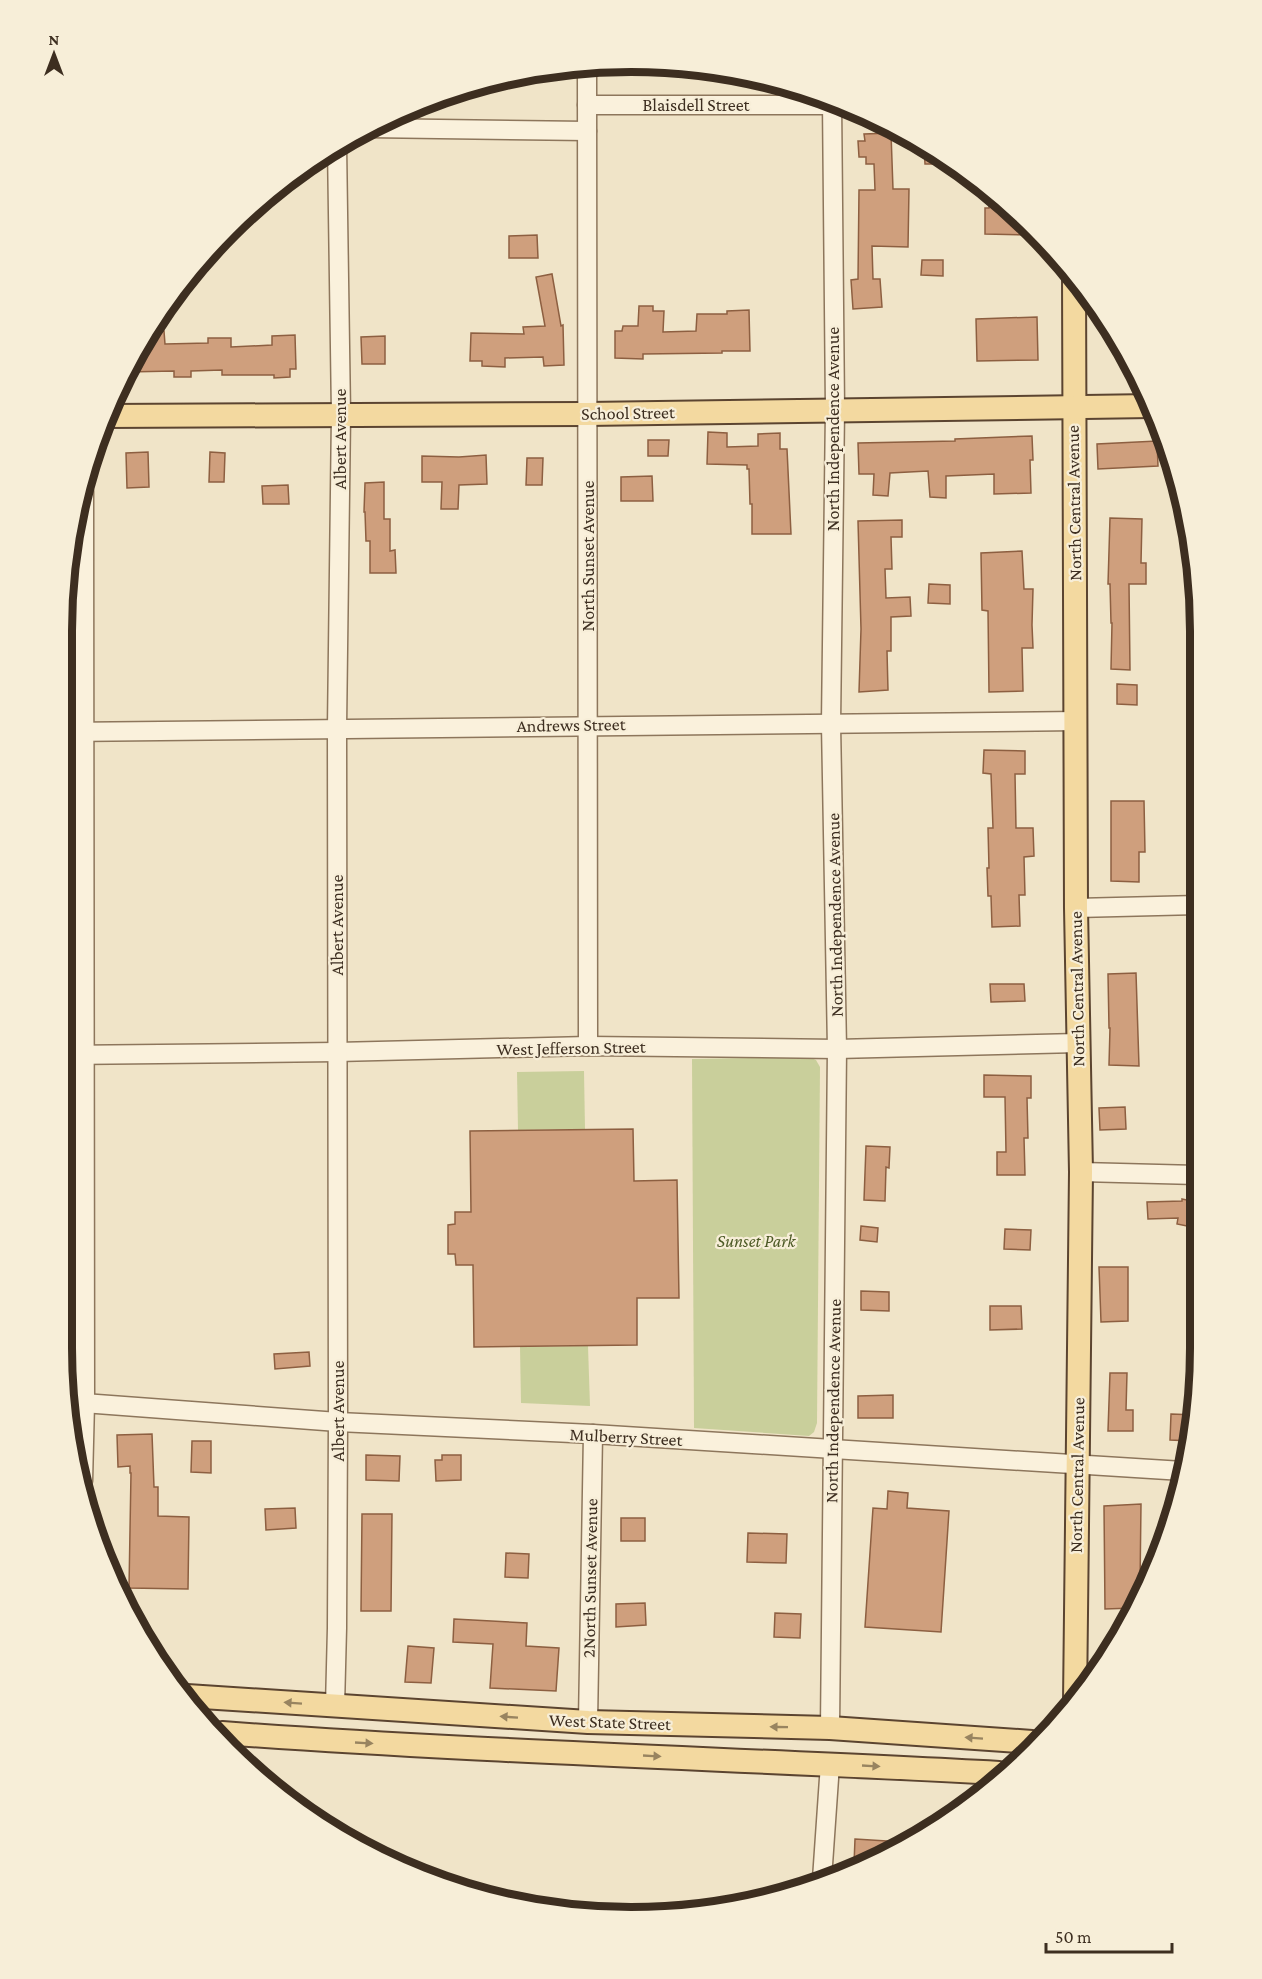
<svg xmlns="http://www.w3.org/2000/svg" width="1262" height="1979" font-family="'Crimson Pro',serif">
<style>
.green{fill:#c9cf9b}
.building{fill:#cf9f7d;stroke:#8d5f41;stroke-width:1.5}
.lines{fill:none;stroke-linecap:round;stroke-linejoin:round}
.minor-casing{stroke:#8d765c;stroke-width:21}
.major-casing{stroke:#5b4430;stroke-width:26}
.minor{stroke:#faf1dc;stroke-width:18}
.major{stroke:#f3d9a0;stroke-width:22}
.oneway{fill:#988460}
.labels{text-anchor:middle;stroke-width:4.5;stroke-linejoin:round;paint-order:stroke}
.street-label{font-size:18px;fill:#3d2e20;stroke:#f7eed8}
.park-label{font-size:18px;font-style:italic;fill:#4d5a26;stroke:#f7eed8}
.rim{fill:none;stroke:#3d2e20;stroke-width:8}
</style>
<rect width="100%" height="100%" fill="#f0e4c8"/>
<!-- green -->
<g class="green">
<polygon points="809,1057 816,1060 820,1067 817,1423 814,1432 809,1436 694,1428 692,1059"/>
<polygon points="584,1071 585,1129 518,1130 517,1072"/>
<polygon points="588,1346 590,1406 521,1403 520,1347"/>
</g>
<!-- building -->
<g class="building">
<polygon points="891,133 893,189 909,189 908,247 872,246 873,279 880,279 882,307 853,309 851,280 858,279 859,190 875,190 874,164 866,164 866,157 859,157 858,141 865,141 864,134"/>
<polygon points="924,146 953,164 925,164"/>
<polygon points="989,191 1011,213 1034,235 985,234 985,208 989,208"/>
<polygon points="537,235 538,258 509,258 509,236"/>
<polygon points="922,260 943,260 943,276 921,275"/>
<polygon points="552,274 561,326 563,325 564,365 544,366 543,357 505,358 505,367 482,366 482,361 470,361 471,333 524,334 523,327 545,326 536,277"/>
<polygon points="639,306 653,306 653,311 664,311 663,332 696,331 697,314 727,314 727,311 749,310 750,351 722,351 722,353 643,354 643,359 615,358 615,331 622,331 623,326 638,326"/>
<polygon points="1037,317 1038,360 977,361 976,319"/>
<polygon points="164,331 165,344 208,343 208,338 231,338 231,347 272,345 272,336 295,335 296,369 290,369 290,377 274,378 274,375 222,375 222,370 191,371 191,377 174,377 174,371 128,372 152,332"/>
<polygon points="385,336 385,364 362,364 361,337"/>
<polygon points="708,432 727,433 727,447 758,446 758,434 780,433 780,449 787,449 791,534 752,534 752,504 750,504 749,469 747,469 747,465 707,464"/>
<polygon points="1032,436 1033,460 1030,460 1031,493 994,494 994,474 946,476 946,498 930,497 928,471 890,473 888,496 873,495 874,474 859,474 858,443 955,441 955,439"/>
<polygon points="648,440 669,440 668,456 648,456"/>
<polygon points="1157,441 1158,466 1098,469 1097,444"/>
<polygon points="148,452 149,487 127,488 126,453"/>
<polygon points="210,452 225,453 224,482 209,482"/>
<polygon points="486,455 487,484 459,485 458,509 441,509 442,482 422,482 422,456 459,457"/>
<polygon points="527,458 543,458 542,485 526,485"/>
<polygon points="652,476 653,501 621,501 621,477"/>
<polygon points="384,482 384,519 390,519 390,551 395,550 396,573 370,573 370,541 366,541 365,512 364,512 365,483"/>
<polygon points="288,485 289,504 263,504 262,486"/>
<polygon points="1110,518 1142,519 1141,563 1146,563 1146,584 1129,584 1130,670 1111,669 1112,623 1111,623 1110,584 1108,584"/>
<polygon points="902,520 902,537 891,537 892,569 885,569 886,598 910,597 911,616 891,617 891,651 887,651 888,690 859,692 861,629 858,521"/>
<polygon points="1022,551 1024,589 1033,589 1032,625 1033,648 1022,648 1023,691 989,692 988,611 982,610 981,553"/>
<polygon points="929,584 950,585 950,604 928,603"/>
<polygon points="1117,684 1137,685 1137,705 1117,704"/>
<polygon points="984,750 1025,751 1025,774 1015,774 1016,828 1033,828 1034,856 1024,857 1025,895 1019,895 1020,926 992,927 991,896 988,896 987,868 989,868 988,828 993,828 991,774 983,773"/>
<polygon points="1111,801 1144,801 1145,852 1139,852 1139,882 1111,881"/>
<polygon points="1136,973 1139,1066 1109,1065 1110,1028 1109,1028 1108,974"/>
<polygon points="990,984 1024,984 1025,1001 991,1002"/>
<polygon points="984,1075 1031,1076 1031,1098 1027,1098 1028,1138 1024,1138 1025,1175 997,1175 997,1152 1006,1152 1005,1097 984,1097"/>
<polygon points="1125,1107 1126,1129 1100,1130 1099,1108"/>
<polygon points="633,1129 634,1181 677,1180 679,1298 637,1298 637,1345 474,1347 473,1265 456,1265 455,1254 448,1254 448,1225 455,1224 455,1212 471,1212 470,1131"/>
<polygon points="866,1146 890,1147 889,1168 886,1167 885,1201 864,1200"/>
<polygon points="1182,1199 1197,1202 1197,1228 1177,1224 1178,1218 1148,1219 1147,1202 1182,1201"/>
<polygon points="861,1226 878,1228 877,1242 860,1240"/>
<polygon points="1005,1229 1031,1230 1030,1250 1004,1249"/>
<polygon points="1099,1267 1128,1267 1128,1321 1101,1322"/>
<polygon points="861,1291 889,1292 889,1311 861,1310"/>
<polygon points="990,1306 1021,1306 1022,1329 990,1330"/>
<polygon points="309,1352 310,1366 275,1369 274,1354"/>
<polygon points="1110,1373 1127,1373 1126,1410 1133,1410 1133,1431 1108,1431"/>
<polygon points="893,1395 893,1418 858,1418 858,1396"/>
<polygon points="1171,1414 1196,1415 1191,1441 1170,1440"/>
<polygon points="152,1434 154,1487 158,1487 158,1516 189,1517 188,1589 129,1588 131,1473 130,1473 130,1466 118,1467 117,1435"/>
<polygon points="192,1441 211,1441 211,1473 191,1472"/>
<polygon points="366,1455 400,1456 399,1481 366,1480"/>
<polygon points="442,1455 461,1455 461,1480 436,1481 435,1460 442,1460"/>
<polygon points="888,1491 908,1493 907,1508 949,1511 941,1632 865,1627 873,1508 887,1509"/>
<polygon points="1141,1504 1140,1585 1146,1585 1133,1608 1105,1609 1104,1506"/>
<polygon points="295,1508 296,1528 266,1530 265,1509"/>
<polygon points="362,1514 392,1514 391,1611 361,1611"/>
<rect x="621" y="1518" width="24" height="23"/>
<polygon points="748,1533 787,1534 786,1563 747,1562"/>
<polygon points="506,1553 529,1554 528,1578 505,1577"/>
<polygon points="645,1603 646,1625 616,1627 616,1604"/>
<polygon points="775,1613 801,1614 800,1638 774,1637"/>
<polygon points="454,1619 527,1623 526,1646 559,1648 556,1691 490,1688 493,1644 453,1642"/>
<polygon points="408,1646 434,1648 431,1683 405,1682"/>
<polygon points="855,1839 903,1842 854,1864"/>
</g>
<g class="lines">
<!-- minor casing -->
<g class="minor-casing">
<g id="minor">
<polyline points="587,65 588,1046"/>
<polyline points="587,105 841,105"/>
<polyline points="368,128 587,131"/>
<polyline points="65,732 1077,721"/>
<polyline points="1076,908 1198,905"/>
<polyline points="63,1055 337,1052 588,1046 837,1049 1078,1043"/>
<polyline points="1081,1172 1197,1175"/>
<polyline points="70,1402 338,1422 593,1434 1183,1471"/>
<polyline points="83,1481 85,1403 84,491"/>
<polyline points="335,1706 337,1628 338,1422 337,728 341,414 337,145"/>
<polyline points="588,1722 593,1434"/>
<polyline points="830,1728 837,1049 831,724 835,409 832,101"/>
<polyline points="822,1879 830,1764"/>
</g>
</g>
<!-- major casing -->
<g class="major-casing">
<g id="major">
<polyline points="1074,275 1076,908 1081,1172 1075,1702"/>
<polyline points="104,416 587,414 1152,406"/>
<polyline points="187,1696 588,1722 830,1728 1032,1742"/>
<path d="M222,1733C481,1752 740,1759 999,1773"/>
</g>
</g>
<!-- minor -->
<use href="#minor" class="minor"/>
<!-- major -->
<use href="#major" class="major"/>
</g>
<!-- one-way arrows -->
<defs><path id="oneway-solid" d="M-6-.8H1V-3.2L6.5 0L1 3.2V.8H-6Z" transform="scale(1.5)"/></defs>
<g class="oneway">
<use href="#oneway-solid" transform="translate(293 1703) rotate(-176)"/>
<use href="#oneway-solid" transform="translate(509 1717) rotate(-176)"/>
<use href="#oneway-solid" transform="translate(779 1727) rotate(-179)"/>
<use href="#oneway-solid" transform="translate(974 1738) rotate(-176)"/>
<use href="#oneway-solid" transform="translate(364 1743) rotate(3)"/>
<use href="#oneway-solid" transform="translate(652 1756) rotate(3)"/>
<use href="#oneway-solid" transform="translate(871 1766) rotate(3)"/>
</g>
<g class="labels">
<!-- street labels -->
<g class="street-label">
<text x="696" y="111">Blaisdell Street</text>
<text transform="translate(628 413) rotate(-1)" y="6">School Street</text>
<text transform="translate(833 429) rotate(-90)" y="6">North Independence Avenue</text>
<text transform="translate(340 439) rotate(-90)" y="6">Albert Avenue</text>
<text transform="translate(1074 503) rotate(-91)" y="6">North Central Avenue</text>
<text transform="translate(588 556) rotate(-90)" y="6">North Sunset Avenue</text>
<text transform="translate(571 725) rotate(-1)" y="6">Andrews Street</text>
<text transform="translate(835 915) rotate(-91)" y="6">North Independence Avenue</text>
<text transform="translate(337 925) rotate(-90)" y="6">Albert Avenue</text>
<text transform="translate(1077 989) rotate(-91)" y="6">North Central Avenue</text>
<text transform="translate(571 1048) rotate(-1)" y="6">West Jefferson Street</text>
<text transform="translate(833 1401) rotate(-89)" y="6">North Independence Avenue</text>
<text transform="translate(338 1411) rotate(-90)" y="6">Albert Avenue</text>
<text transform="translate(626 1437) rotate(3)" y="6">Mulberry Street</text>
<text transform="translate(1077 1475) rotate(-89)" y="6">North Central Avenue</text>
<text transform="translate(590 1578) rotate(-89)" y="6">2North Sunset Avenue</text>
<text transform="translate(610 1722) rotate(2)" y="6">West State Street</text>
</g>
<!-- park labels -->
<g class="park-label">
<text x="756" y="1247">Sunset Park</text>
</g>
</g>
<!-- crop -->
<path d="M0 0H1262V1979H0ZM631 72H631A559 559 0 0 1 1190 631V1348A559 559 0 0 1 631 1907H631A559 559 0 0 1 72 1348V631A559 559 0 0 1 631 72Z" fill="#f7eed8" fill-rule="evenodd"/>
<path class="rim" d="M631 72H631A559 559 0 0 1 1190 631V1348A559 559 0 0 1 631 1907H631A559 559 0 0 1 72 1348V631A559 559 0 0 1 631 72Z"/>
<!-- north arrow -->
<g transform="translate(54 54)" stroke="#f7eed8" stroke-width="4.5" paint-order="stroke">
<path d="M0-4.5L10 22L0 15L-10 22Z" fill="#3d2e20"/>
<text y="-9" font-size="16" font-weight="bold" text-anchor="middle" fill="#3d2e20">N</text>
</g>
<!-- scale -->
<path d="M1046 1943v9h126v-9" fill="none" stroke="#3d2e20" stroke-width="3"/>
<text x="1055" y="1943" font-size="18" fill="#3d2e20" stroke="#f7eed8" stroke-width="4.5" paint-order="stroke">50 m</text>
</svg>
